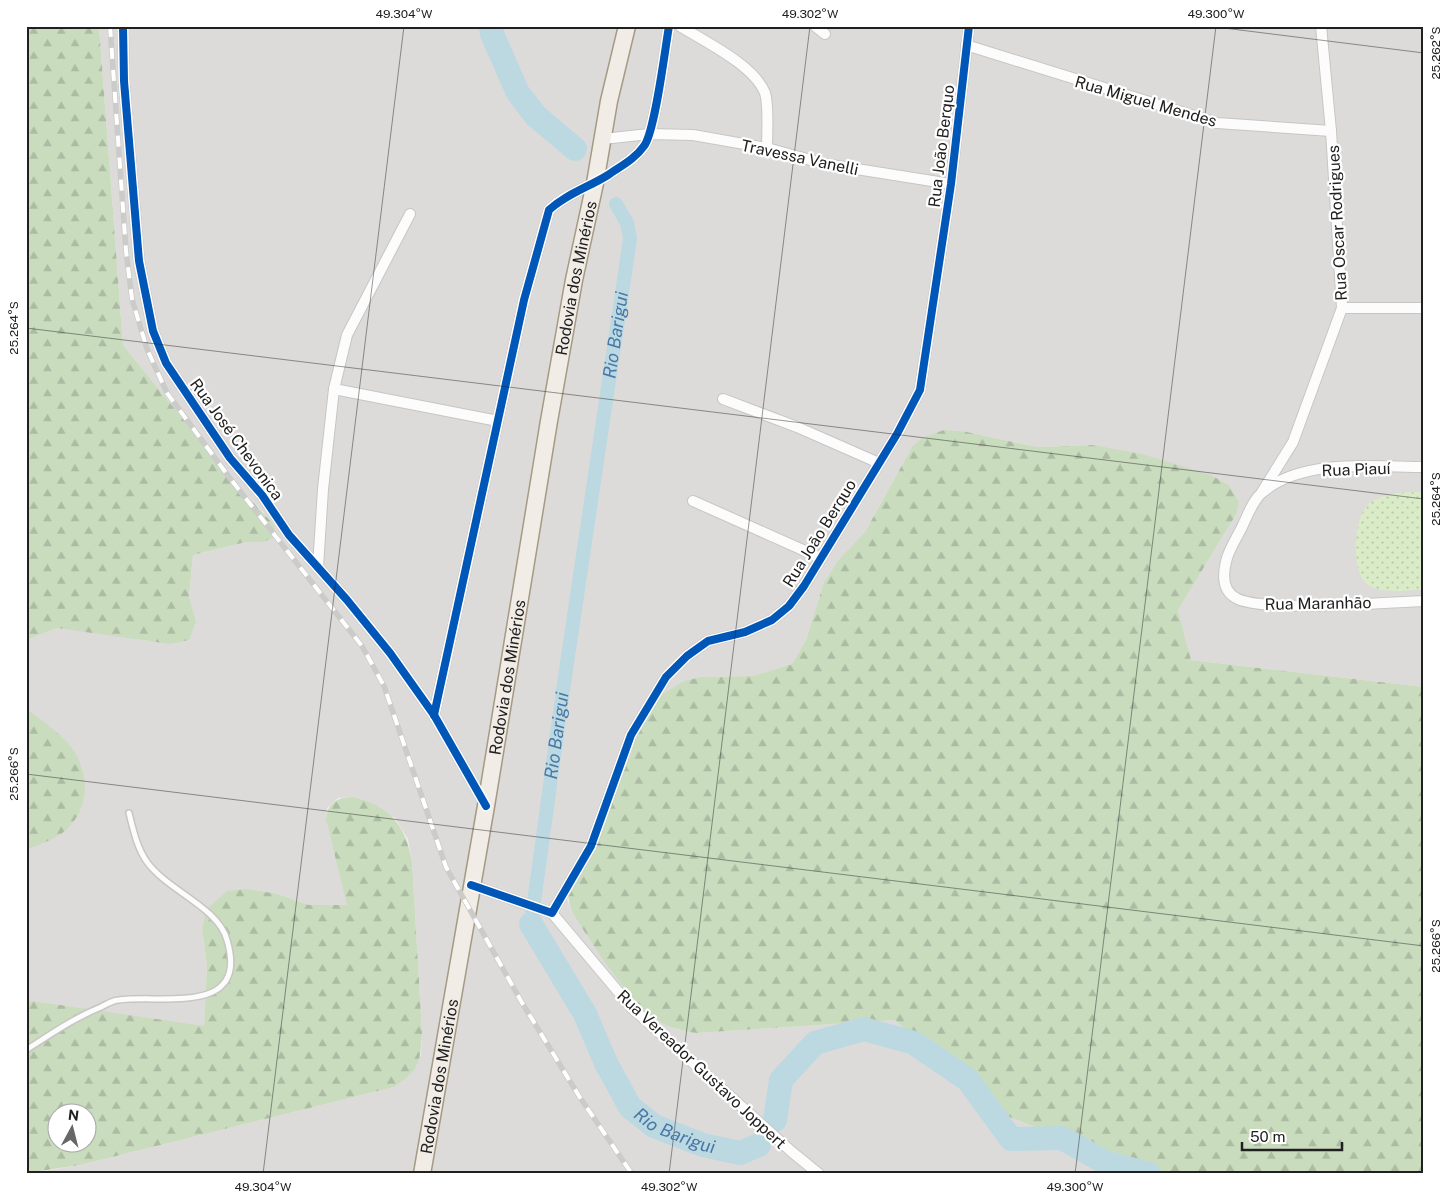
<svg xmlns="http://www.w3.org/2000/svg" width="1450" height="1200" font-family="'Public Sans',sans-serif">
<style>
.residential{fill:#dddbd9}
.grass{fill:url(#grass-dots)}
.forest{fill:url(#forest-firs);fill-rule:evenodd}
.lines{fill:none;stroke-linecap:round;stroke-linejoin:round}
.canal{stroke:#bcd9e1;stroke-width:14}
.river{stroke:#bcd9e1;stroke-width:24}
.lane-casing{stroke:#c7c6c4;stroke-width:8}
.street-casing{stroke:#c7c6c4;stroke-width:12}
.primary-casing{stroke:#a59a84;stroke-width:19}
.lane{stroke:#fcfcfc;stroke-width:5}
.street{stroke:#fcfcfc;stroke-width:10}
.primary{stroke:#f1ece5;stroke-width:16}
.rail-casing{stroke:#cbcbca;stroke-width:5.5}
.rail{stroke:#fff;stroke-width:4;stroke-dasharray:11;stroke-linecap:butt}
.cycleway-casing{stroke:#fff;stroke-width:11}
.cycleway{stroke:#0057b8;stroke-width:8}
.ticks{fill:none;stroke:#202020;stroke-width:1;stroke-opacity:0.45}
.labels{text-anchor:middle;stroke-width:4.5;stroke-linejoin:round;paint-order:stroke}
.street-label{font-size:16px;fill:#202020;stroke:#fff}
.water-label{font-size:18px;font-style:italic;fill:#4878a8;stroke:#fff}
.neatline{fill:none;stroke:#202020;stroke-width:2}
.ticks-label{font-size:12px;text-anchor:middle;fill:#202020}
</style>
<defs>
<pattern id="grass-dots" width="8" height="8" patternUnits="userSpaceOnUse" patternTransform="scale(1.25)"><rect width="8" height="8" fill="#daebc7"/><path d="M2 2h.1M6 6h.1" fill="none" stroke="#bbc9ab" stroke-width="1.8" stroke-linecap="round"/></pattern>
<pattern id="forest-firs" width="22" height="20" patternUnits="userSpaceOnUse" patternTransform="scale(1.25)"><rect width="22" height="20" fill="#c9dcbe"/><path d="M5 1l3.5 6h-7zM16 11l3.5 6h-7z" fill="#acbca3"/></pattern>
</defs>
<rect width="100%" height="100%" fill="#eeece8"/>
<!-- residential -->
<polygon class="residential" points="99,26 1424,26 1424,492 1398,493 1394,591 1424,589 1424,687 1191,660 1178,610 1237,513 1239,502 1229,485 1211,475 1092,445 1037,447 967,432 912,447 865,532 839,559 824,582 806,640 792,664 753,676 702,677 637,734 631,754 579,865 567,899 573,914 592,943 629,992 657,1020 676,1029 697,1033 895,1020 991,1110 1158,1174 26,1174 80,1165 394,1087 421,1055 422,1033 412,861 408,839 395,818 352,797 338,798 327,808 326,819 348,905 309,905 278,894 202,929 207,965 204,1027 26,1000 26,850 46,841 60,736 26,707 26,640 57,628 105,633 147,641 196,621 189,597 193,555 246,542 264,542 264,513 225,471 123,345"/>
<!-- grass -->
<path class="grass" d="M1424,492V589C1407,590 1385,594 1370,586C1349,575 1353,513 1371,502C1386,492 1407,492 1424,492Z"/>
<!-- forest -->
<g class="forest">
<polygon points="26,26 99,26 123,345 225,471 274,525 276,536 264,542 246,542 193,555 189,597 196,621 189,640 170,644 57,628 26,640"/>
<path d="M944,430L967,432L1037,447L1092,445L1142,454L1211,475L1229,485L1239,502L1237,513L1178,610L1191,660L1424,687V1174H1158L991,1110L895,1020L697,1033C683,1031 669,1028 657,1020C626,998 594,946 573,914C565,894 567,883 579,865L631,754L637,734L651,709L663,694L684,681L702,677L753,676L792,664L806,640L824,582L839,559L865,532L912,447L922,438Z"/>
<path d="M26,707C41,721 63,734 74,751C89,775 89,805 70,826C60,838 40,844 26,850Z"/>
<path d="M352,797C390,806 405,824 412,861L422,1033C420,1063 420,1069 394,1087L80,1165L26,1173V1000L204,1026L207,965L202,929L207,909L227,891L246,889L278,894L309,905H347L326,819C328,803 336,798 352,797ZM58,1112H88V1142H58Z"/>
</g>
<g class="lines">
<!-- canal -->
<path class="canal" id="s1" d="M531,924L563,690L630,239L627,223L616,204"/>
<!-- river -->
<g class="river">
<polyline points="491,26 492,34 518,93 536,116 575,149"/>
<path id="s2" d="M531,924L585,1014L606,1063L630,1107L654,1126L703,1145L740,1153L759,1145"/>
<polyline points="775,1120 781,1080 815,1043 864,1029 914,1043 968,1080 1011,1139 1062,1138 1106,1163 1149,1174"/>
</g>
<!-- lane casing -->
<g class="lane-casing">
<path id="lane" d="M26,1050C51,1034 74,1018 101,1007C107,1004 113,1000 119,1000C161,994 250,1017 227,940C218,907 168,891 147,862C137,848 133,829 129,813"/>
</g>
<!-- street casing -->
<g class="street-casing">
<g id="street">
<polyline points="123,26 124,81 139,261 153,331 166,363 230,458 262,495 289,535 347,600 390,653 434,715 486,806"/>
<path d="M680,26C705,42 754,65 765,93C769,105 767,134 767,148"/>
<polyline points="815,26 825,34"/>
<polyline points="966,45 1217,123 1331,131"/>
<polyline points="603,139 649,134 693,135 767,148 825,164 951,184"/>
<polyline points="1342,308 1424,308"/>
<polyline points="334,389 498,421"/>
<polyline points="723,399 797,427 879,463"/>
<path d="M1424,467C1374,467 1303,458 1263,492C1253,499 1247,517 1242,527C1237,537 1230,548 1227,558C1223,572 1221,590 1236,598C1261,613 1388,602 1424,601"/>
<polyline points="1262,492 1293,442 1342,308 1331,131 1321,26"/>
<polyline points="693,501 821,558"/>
<polyline points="318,567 323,489 334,389 347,335 410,214"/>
<path d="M434,715L524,300L549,210C566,194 589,187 608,175C621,166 635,159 644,146C655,132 665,49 669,26"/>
<polyline points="471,885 552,913 591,846 631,735 666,677 687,656 708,641 745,632 772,620 789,606 804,586 897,434 920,390 951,184 969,26"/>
<polyline points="552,913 632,1008 792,1152 819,1174"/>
</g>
</g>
<!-- primary casing -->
<g class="primary-casing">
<g id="primary">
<path id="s3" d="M422,1174L486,806L549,421L574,280L595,183L609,101L627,26"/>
</g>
</g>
<!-- lane -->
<use href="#lane" class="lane"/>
<!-- street -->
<use href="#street" class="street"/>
<!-- primary -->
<use href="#primary" class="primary"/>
<!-- rail casing -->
<g class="rail-casing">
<polyline id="rail" points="110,26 126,251 132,299 147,349 167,393 229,477 362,646 384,686 446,867 521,1001 579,1096 632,1174"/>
</g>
<!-- rail -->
<use href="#rail" class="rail"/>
<!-- cycleway casing -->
<g class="cycleway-casing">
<g id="cycleway">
<polyline points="123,26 124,81 139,261 153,331 166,363 230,458 262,495 289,535 347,600 390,653 434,715 486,806"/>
<path d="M434,715L524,300L549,210C566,194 589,187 608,175C621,166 635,159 644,146C655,132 665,49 669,26"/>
<polyline points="471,885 552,913 591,846 631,735 666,677 687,656 708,641 745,632 772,620 789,606 804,586 897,434 920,390 951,184 969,26"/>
</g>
</g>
<!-- cycleway -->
<use href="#cycleway" class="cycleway"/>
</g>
<!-- ticks -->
<path class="ticks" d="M1208,26L1424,53M26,328L1424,499M26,774L1424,946M263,1174L404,26M669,1174L810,26M1075,1174L1216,26"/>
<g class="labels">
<!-- street labels -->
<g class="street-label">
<text transform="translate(1146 101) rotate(16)" y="6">Rua Miguel Mendes</text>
<text transform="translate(941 146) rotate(-83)" y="6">Rua João Berquo</text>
<text transform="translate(800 157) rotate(12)" y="6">Travessa Vanelli</text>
<text transform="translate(1337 223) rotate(-93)" y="6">Rua Oscar Rodrigues</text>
<text dy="6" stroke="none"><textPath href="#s3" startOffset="909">Rodovia dos Minérios</textPath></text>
<text transform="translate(237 439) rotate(54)" y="6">Rua José Chevonica</text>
<text transform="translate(1356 469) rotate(-2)" y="6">Rua Piauí</text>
<text transform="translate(819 533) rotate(-58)" y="6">Rua João Berquo</text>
<text transform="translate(1318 603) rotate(-1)" y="6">Rua Maranhão</text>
<text dy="6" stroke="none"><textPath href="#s3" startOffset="504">Rodovia dos Minérios</textPath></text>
<text transform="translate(702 1069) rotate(43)" y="6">Rua Vereador Gustavo Joppert</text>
<text dy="6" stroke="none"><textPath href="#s3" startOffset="99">Rodovia dos Minérios</textPath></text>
</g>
<!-- water labels -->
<g class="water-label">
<text dy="6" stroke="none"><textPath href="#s1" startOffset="595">Rio Barigui</textPath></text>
<text dy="6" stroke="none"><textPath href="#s1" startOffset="190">Rio Barigui</textPath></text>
<text dy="6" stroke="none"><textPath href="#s2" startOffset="260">Rio Barigui</textPath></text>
</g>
</g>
<!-- border -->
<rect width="1450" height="1200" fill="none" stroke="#ffffff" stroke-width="55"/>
<!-- north arrow -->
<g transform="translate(72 1128) rotate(7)"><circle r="24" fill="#ffffff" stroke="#a6a6a6"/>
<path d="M0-4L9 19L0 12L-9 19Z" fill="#686766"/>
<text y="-8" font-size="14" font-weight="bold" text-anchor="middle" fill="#202020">N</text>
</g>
<!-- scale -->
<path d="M1242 1142v8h100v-8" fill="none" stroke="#202020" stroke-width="2.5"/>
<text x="1250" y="1142" font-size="15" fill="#202020" stroke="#ffffff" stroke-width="4" paint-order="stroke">50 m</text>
<rect x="28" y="28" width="1394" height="1144" class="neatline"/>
<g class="ticks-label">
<text x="404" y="18">49.304°W</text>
<text x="810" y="18">49.302°W</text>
<text x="1216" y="18">49.300°W</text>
<text transform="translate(1436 53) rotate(-90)" y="4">25.262°S</text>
<text transform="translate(14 328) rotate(-90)" y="4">25.264°S</text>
<text transform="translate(1436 499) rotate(-90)" y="4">25.264°S</text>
<text transform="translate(14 774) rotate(-90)" y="4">25.266°S</text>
<text transform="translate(1436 946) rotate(-90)" y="4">25.266°S</text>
<text x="263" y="1191">49.304°W</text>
<text x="669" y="1191">49.302°W</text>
<text x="1075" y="1191">49.300°W</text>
</g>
</svg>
